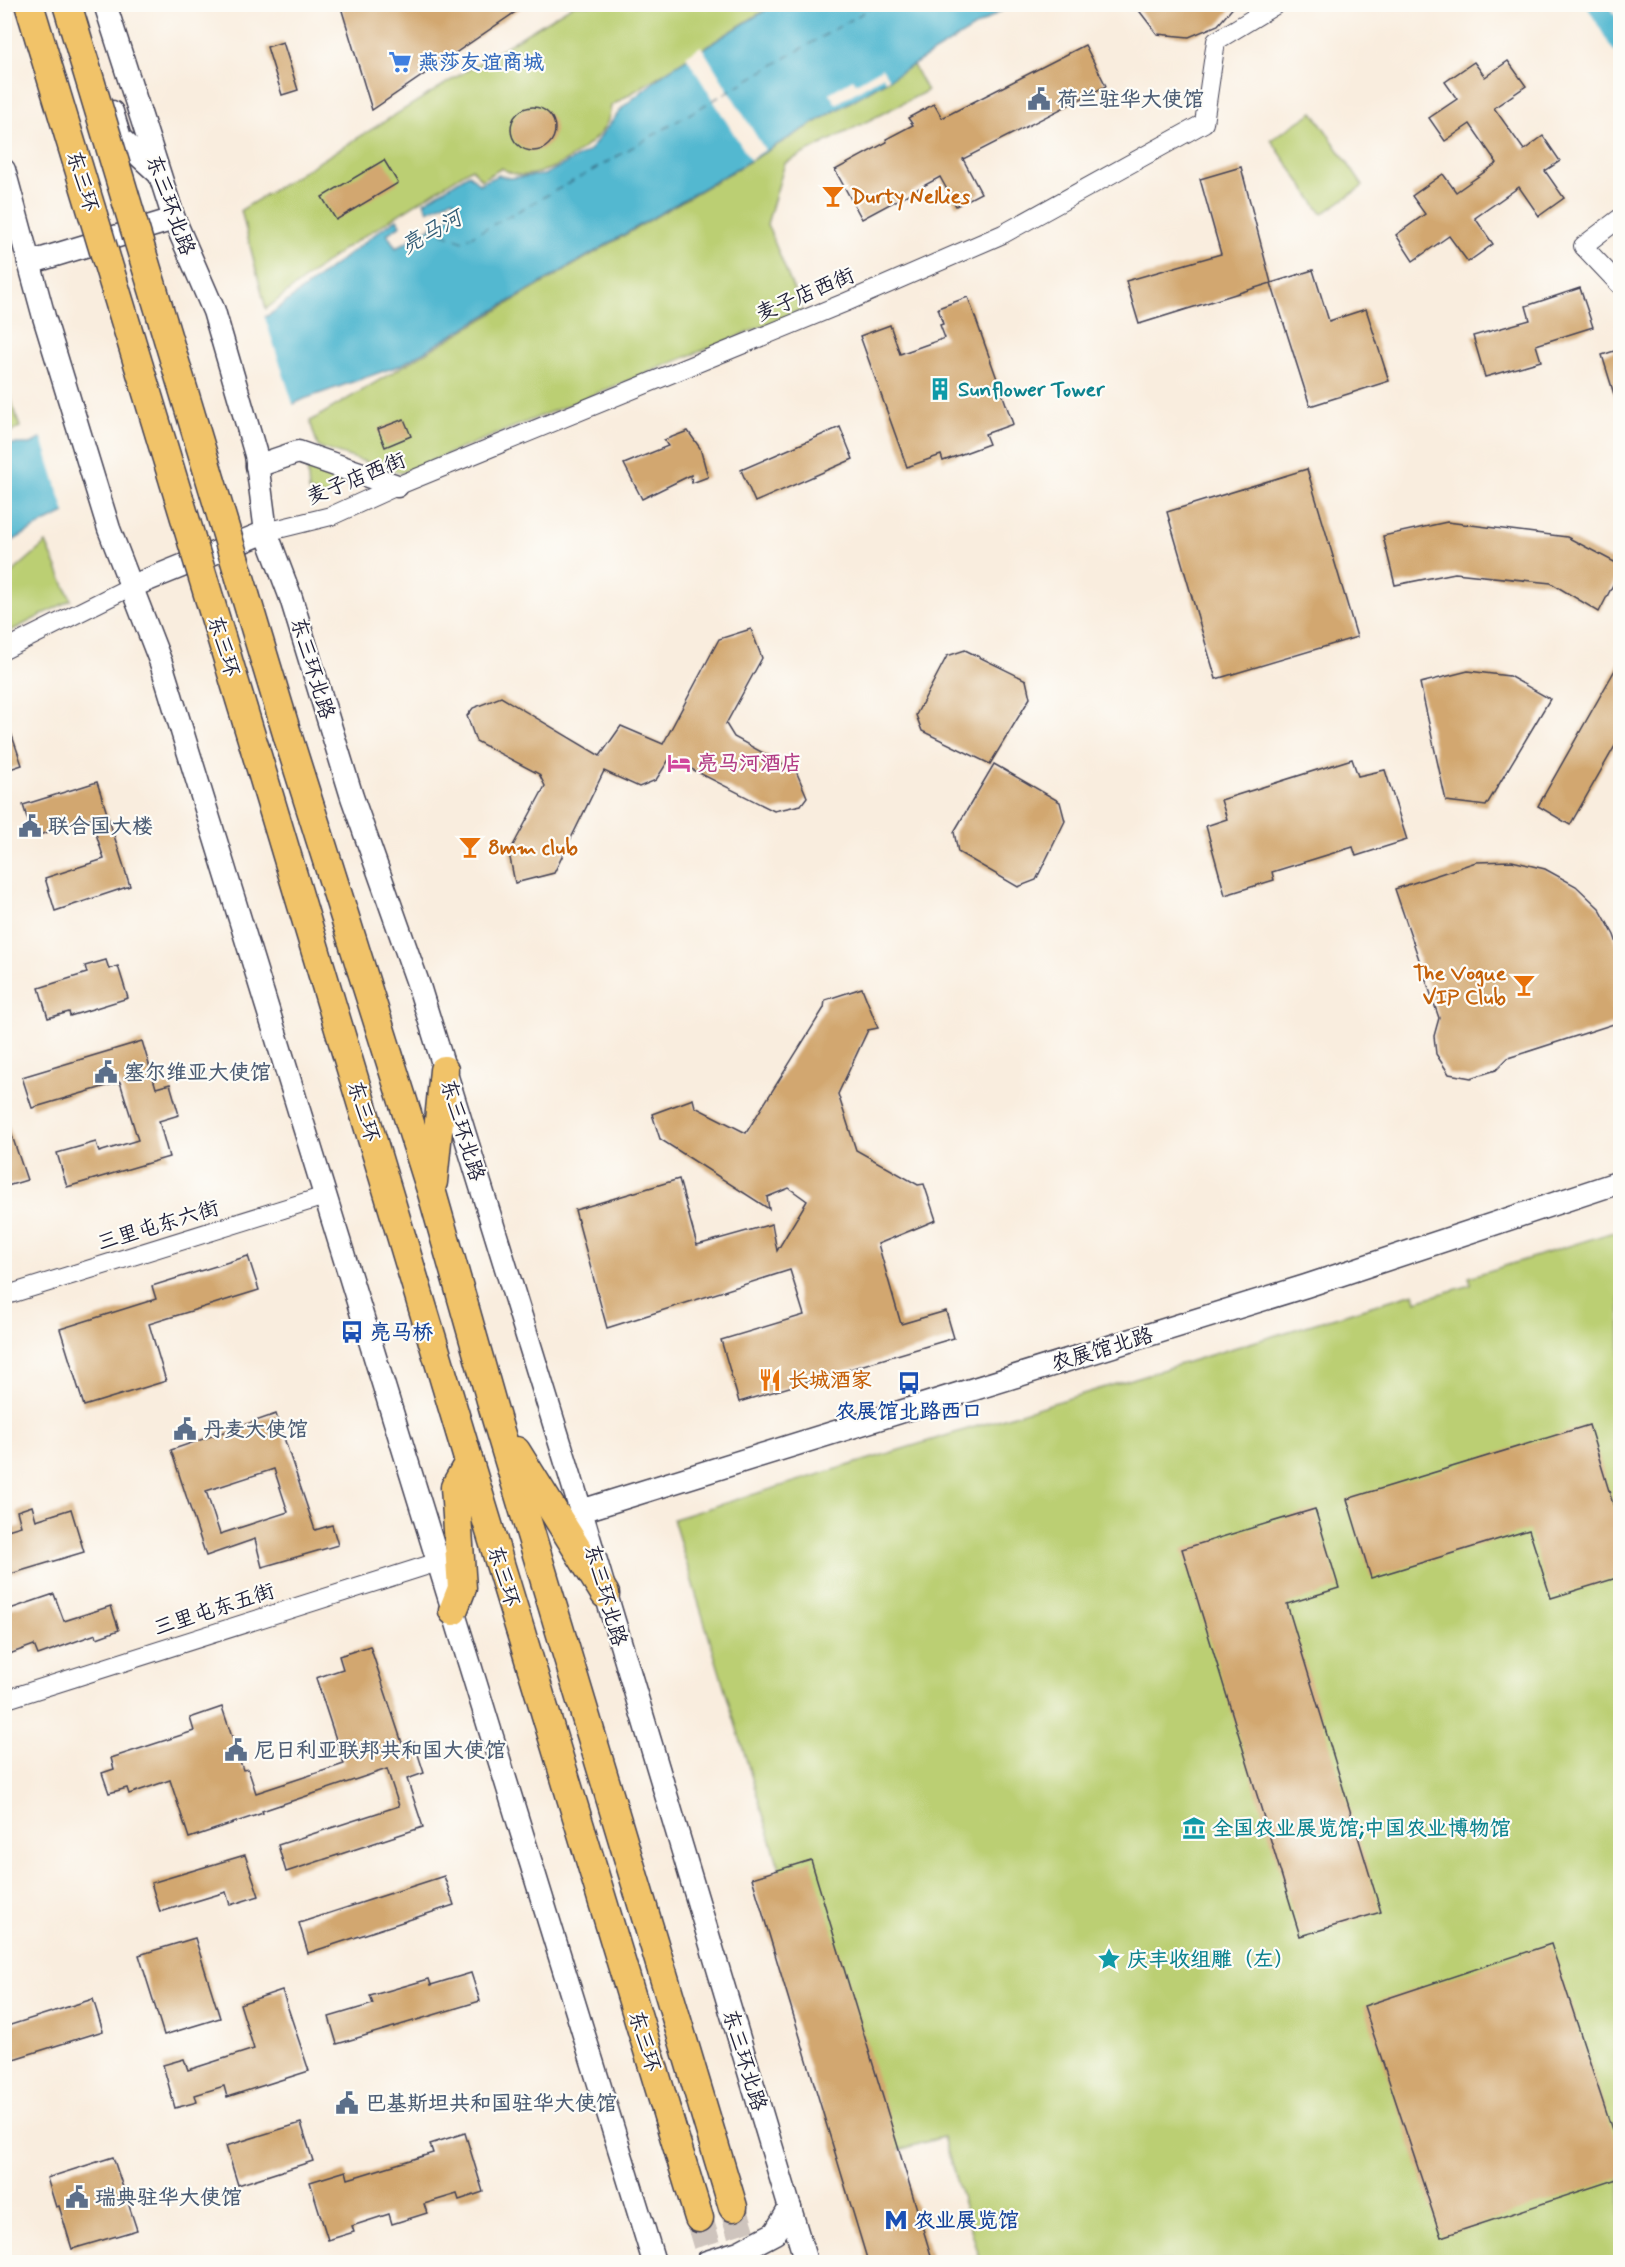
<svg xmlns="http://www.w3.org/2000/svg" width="1625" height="2267" font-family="Mynerve,'LXGW WenKai TC',sans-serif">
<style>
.green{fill:#bbcf73;stroke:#6e7857;stroke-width:1.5}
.water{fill:#52b8d0;stroke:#3a6d86;stroke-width:1.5}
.pier{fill:#f9edde}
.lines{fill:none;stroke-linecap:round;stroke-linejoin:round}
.canal{stroke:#52b8d0;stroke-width:20}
.ferry{stroke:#355e77;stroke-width:1.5;stroke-dasharray:8 6;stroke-linecap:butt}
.building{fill:#d2a76f;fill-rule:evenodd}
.trunk-tunnel{stroke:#cec4bd;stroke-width:28;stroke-dasharray:28 14;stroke-linecap:butt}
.minor-casing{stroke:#424053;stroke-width:20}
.tertiary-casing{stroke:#424053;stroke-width:25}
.trunk-casing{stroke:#424053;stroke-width:31}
.minor{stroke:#fff;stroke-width:18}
.tertiary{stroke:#fff;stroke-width:22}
.trunk{stroke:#f1c369;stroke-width:28}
.trunk-bridge-casing{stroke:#424053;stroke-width:31;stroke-linecap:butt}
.trunk-bridge{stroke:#f1c369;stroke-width:28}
.labels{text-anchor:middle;stroke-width:4.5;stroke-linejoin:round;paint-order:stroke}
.shop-label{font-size:21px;font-weight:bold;fill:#366cbe;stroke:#fdfcf7;text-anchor:start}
.service-label{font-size:21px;font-weight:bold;fill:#4e5e75;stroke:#fdfcf7;text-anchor:start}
.street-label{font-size:21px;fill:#22223b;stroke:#fdfcf7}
.food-label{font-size:21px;font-weight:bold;fill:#c56008;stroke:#fdfcf7;text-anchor:start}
.culture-label{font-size:21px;font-weight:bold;fill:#0d838f;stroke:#fdfcf7;text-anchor:start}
.hotel-label{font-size:21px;font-weight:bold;fill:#b23c85;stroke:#fdfcf7;text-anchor:start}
.transit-label{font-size:21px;font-weight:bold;fill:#164399;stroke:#fdfcf7;text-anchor:start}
.water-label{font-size:22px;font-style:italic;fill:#355e77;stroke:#fdfcf7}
</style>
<rect width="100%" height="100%" fill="#fdfcf7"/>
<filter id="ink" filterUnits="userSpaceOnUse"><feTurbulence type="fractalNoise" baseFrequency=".0167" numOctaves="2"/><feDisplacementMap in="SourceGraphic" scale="12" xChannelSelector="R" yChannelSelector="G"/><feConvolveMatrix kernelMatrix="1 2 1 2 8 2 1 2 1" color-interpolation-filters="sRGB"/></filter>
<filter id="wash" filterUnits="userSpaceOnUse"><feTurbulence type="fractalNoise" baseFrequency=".008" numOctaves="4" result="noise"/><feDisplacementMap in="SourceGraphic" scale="24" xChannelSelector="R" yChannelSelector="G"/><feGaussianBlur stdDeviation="1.35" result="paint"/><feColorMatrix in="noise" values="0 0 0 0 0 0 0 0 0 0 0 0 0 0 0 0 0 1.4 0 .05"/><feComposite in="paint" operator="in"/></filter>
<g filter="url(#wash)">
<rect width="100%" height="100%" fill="#f9edde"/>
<!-- green -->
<g class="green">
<path d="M573,5H773L611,106C610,115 607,125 601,132C582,154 530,190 502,168L481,180L472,168L342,250L266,309L241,210Z"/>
<polygon points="913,65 927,91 785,163 767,224 802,310 401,473 318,447 310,421"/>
<polygon points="1313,112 1363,186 1322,214 1271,140"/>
<polygon points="4,378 20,427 5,435 4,435"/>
<polygon points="307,466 349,478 324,497 309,491"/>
<polygon points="46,543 71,600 5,634 5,579"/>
<polygon points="1620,1230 1620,2262 981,2262 943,2137 868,2159 673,1519 1414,1293 1416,1301 1471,1285 1469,1277"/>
</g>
<!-- water -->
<polygon class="water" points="774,5 1011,5 913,65 401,365 304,399 46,522 5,545 5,444 31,444 272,313 383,228 397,219 401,225 387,234 396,248 459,211 453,199 428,211 424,202 469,174 479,184 499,175 509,178 544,175 589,151 623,107 667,71"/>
<!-- pier -->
<g class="pier">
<polygon points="701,46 765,150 750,160 686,56"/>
<polygon points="882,68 889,79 885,81 883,76 836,104 829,93 853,79 856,83"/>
<polygon points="264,315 294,407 66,516 41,435"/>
</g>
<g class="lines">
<!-- canal -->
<polyline class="canal" points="1597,4 1620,43"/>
<!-- ferry -->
<polyline class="ferry" points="429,229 463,241 597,168 878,4"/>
</g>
<g id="blocks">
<!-- building -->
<g class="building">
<polygon points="340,4 527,4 372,110"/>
<polygon points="1134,4 1236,4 1218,25 1189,37 1157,34"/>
<polygon points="283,42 298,90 282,95 267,47"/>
<polygon points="1085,45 1106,86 963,159 981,193 956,206 940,177 862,219 835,170 887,142 886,139 913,125 908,118 934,104 942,118"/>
<polygon points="1508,61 1526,86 1494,108 1524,150 1543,136 1560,161 1545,171 1564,198 1539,216 1519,187 1475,218 1493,244 1468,262 1449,236 1413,261 1396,235 1425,214 1412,196 1443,174 1456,192 1497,163 1470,124 1445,141 1429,118 1457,99 1445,82 1474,62 1485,77"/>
<circle cx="533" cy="129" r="22"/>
<polygon points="384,160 398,183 336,220 322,197"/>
<polygon points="1241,167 1271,283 1139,324 1126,281 1221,254 1200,179"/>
<polygon points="1313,270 1329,321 1366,309 1389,381 1310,406 1271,283"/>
<polygon points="1580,288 1593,327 1536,345 1541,361 1485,377 1473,336 1530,320 1526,306"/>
<polygon points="968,297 1013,424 985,434 989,444 943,461 941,455 907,467 860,336 890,325 900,354 945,338 940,325 943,324 938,308"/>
<polygon points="1620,349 1620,403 1617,404 1602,355"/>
<polygon points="404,419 411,436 385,447 378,429"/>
<polygon points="840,427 853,459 755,502 741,470"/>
<polygon points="688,431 700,448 708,477 692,483 691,475 642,499 624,464 668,446 664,440"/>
<polygon points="1307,469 1357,637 1216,679 1167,512"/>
<polygon points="1447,522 1567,537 1620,565 1620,571 1599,612 1551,583 1455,573 1395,585 1383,536"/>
<polygon points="751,629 762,658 726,724 734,737 796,771 807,797 801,805 774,811 670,758 656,780 639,787 604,771 554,873 515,883 509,853 545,786 539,774 476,741 467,716 473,708 501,697 600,756 621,726 663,744 719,639"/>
<polygon points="965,650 1026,680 1030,698 990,764 922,731 916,715 947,656"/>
<polygon points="1620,661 1620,737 1570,825 1538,806"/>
<polygon points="1468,671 1509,676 1550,699 1486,806 1446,801 1420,683"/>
<polygon points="7,721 22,765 4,771 4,722"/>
<polygon points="1352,759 1358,776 1385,770 1407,840 1356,856 1353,847 1272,872 1274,880 1225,895 1206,826 1227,819 1221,800"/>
<polygon points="994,764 1060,802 1065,821 1036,880 1018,887 958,852 954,832"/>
<polygon points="97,782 130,886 55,911 45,878 104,859 91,818 33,837 23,805"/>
<polygon points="1512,861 1545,869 1576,886 1599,908 1614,935 1620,952 1620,1022 1508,1058 1496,1070 1471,1078 1449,1074 1436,1054 1434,1036 1439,1018 1395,889 1476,862"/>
<polygon points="106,960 109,969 118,966 128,998 70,1016 69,1012 48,1018 39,988 87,973 85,966"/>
<polygon points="862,988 878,1028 868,1030 838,1094 856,1150 918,1185 924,1184 936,1220 878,1244 901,1324 946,1311 954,1338 739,1402 721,1340 804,1315 790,1270 607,1328 575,1210 679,1179 697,1245 772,1224 777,1251 807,1201 789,1188 767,1197 769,1209 660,1139 652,1114 693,1099 695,1107 746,1133 824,1008 825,1000"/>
<polygon points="142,1041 156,1088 170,1084 179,1115 159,1121 169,1157 67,1187 57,1153 96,1142 99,1152 138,1140 120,1082 32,1108 22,1077"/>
<polygon points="7,1121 27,1180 4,1187 4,1122"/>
<polygon points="248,1256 259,1290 149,1324 166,1381 84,1406 60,1329 156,1299 152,1286"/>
<path d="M276,1414L315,1530L332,1525L338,1545L262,1567L255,1539L206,1556L171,1450ZM274,1469L288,1512L220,1534L206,1491Z"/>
<polygon points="1589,1425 1620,1527 1620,1577 1551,1598 1529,1530 1371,1578 1347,1499"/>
<polygon points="32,1506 36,1520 71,1509 84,1552 4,1576 4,1531 21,1526 17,1511"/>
<polygon points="1315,1509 1339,1588 1287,1604 1381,1912 1300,1936 1182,1549"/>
<polygon points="54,1594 64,1621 111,1606 119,1630 97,1638 96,1634 38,1655 34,1645 4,1656 4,1611"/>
<polygon points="370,1646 403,1746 414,1742 424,1773 407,1779 423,1827 286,1872 278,1845 399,1806 387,1769 262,1811 263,1813 189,1838 170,1780 129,1794 127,1788 109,1793 102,1773 114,1769 111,1758 194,1731 190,1718 222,1707 243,1770 248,1769 256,1793 344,1764 316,1678 343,1669 339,1656"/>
<polygon points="245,1855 259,1896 230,1905 226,1892 160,1912 151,1883"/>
<polygon points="811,1860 933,2262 868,2262 752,1878"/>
<polygon points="444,1876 454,1905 308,1953 299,1923"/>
<polygon points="195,1938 220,2018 164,2035 139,1955"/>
<polygon points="1551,1944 1620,2154 1620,2178 1441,2237 1364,2006"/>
<polygon points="471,1973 480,2001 337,2044 329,2017 373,2004 370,1996 429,1979 431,1985"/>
<polygon points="282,1990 309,2071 227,2097 224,2086 195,2095 197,2102 175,2108 163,2065 184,2059 188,2070 254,2049 240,2004"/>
<polygon points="93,1999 103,2031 4,2062 4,2027"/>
<polygon points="301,2123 313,2161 238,2185 226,2146"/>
<polygon points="465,2133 483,2192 459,2200 457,2194 424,2204 427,2213 392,2224 389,2214 352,2226 354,2232 328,2240 310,2182 346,2171 348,2179 433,2153 430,2144"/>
<polygon points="113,2157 137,2230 72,2249 59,2206 56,2207 47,2178"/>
</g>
</g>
</g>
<g filter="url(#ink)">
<use href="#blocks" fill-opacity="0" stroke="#424053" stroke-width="1.5"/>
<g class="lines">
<!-- trunk-tunnel -->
<g class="trunk-tunnel">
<polyline points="733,2207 750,2262"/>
<polyline points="699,2218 712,2262"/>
</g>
<!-- minor casing -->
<g class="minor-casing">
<g id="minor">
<polyline points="1620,218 1583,246 1620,285"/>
<polyline points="266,532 331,516 397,486 844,303 1003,234 1204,123 1216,41 1277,4"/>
<polyline points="4,650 130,587"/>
<polyline points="4,1296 325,1196"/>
<polyline points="4,1700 438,1562"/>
</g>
</g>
<!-- tertiary casing -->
<g class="tertiary-casing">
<g id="tertiary">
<polyline points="105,4 174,219 214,311 256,455 266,532 291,598 352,797 419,986 581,1511 806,2262"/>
<polyline points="112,112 120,138 158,173"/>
<polyline points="4,170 44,317 109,529 161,663 654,2262"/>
<polyline points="29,263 174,219"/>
<polyline points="257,466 298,452 397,486"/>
<polyline points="130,587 266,532"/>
<polyline points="581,1511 1306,1286 1620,1182"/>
<polyline points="707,2262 739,2252 775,2233 790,2208"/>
</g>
</g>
<!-- trunk casing -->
<g class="trunk-casing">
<g id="trunk">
<polyline points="288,737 432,1193 496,1418 733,2207"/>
<polyline points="255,749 469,1462 699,2218"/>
<polyline points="433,1182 444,1070"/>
<polyline points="516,1451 605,1594"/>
<polyline points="453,1611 462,1588 455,1487 469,1462"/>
</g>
</g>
<!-- minor -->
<use href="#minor" class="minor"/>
<!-- tertiary -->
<use href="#tertiary" class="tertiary"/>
<!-- trunk -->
<use href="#trunk" class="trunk"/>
<!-- trunk-bridge casing -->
<g class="trunk-bridge-casing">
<g id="trunk-bridge">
<polyline points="29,4 255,749"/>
<polyline points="67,4 288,737"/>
</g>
</g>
<!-- trunk-bridge -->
<use href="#trunk-bridge" class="trunk-bridge"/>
</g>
</g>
<!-- icons -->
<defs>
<g id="supermarket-bare" transform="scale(1.8)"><path d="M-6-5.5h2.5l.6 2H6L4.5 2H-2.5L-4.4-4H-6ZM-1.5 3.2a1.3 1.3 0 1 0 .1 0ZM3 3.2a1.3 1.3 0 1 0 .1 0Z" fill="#3f7fe0" stroke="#fdfcf7" stroke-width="2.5" paint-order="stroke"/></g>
<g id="civic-bare" transform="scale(1.8)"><path d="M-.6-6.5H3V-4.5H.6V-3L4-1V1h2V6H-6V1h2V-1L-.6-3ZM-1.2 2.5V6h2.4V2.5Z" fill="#5c6f8a" stroke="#fdfcf7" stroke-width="2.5" paint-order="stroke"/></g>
<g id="bar-bare" transform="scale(1.8)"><path d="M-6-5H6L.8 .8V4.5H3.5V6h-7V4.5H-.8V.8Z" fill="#e8710a" stroke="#fdfcf7" stroke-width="2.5" paint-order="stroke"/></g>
<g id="building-bare" transform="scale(1.8)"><path d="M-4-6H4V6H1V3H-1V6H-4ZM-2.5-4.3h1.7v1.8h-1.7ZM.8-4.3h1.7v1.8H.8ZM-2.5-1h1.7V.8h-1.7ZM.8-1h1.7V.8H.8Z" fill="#0f9aa8" stroke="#fdfcf7" stroke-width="2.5" paint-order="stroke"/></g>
<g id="hotel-bare" transform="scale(1.8)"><path d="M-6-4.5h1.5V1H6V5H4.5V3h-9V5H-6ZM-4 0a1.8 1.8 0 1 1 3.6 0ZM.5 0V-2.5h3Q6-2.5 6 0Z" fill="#d1479c" stroke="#fdfcf7" stroke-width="2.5" paint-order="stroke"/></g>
<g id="bus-bare" transform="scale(1.8)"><path d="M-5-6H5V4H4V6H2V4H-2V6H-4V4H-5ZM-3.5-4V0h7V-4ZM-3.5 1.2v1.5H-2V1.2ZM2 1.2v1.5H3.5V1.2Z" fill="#1a4fb4" stroke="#fdfcf7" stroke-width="2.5" paint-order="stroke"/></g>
<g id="restaurant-bare" transform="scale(1.8)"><path d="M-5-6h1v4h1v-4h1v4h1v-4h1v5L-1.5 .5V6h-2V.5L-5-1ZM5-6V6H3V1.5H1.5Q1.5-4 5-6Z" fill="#e8710a" stroke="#fdfcf7" stroke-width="2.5" paint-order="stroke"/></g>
<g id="museum-bare" transform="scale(1.8)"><path d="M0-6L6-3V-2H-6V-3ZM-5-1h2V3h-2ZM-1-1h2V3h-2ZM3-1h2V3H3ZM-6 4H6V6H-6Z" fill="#0f9aa8" stroke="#fdfcf7" stroke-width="2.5" paint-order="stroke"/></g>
<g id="sight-bare" transform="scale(1.8)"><path d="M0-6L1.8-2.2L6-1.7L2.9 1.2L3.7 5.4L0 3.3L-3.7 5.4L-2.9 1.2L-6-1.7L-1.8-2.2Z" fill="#0f9aa8" stroke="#fdfcf7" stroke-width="2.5" paint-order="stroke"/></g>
<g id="metro-bare" transform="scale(1.8)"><path d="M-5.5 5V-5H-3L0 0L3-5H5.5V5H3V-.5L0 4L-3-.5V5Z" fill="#1a4fb4" stroke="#fdfcf7" stroke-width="2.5" paint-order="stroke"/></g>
</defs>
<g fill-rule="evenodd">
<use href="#supermarket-bare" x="400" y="62"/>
<use href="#civic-bare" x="1039" y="99"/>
<use href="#bar-bare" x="833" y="196"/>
<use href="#building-bare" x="940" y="389"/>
<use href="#hotel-bare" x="679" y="763"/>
<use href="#civic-bare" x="30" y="826"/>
<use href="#bar-bare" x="470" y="847"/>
<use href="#bar-bare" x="1524" y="985"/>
<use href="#civic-bare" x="106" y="1072"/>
<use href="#bus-bare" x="352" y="1332"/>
<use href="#restaurant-bare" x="770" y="1380"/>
<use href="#bus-bare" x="909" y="1383"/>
<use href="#civic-bare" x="185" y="1429"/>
<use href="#civic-bare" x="236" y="1750"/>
<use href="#museum-bare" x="1194" y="1828"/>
<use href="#sight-bare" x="1109" y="1959"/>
<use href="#civic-bare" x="347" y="2103"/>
<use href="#civic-bare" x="77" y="2197"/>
<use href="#metro-bare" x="896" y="2220"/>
</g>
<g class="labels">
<!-- shop labels -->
<g class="shop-label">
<text x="418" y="69">燕莎友谊商城</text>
</g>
<!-- service labels -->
<g class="service-label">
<text x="1057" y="106">荷兰驻华大使馆</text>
<text x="48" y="833">联合国大楼</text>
<text x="124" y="1079">塞尔维亚大使馆</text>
<text x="203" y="1436">丹麦大使馆</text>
<text x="254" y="1757">尼日利亚联邦共和国大使馆</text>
<text x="365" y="2110">巴基斯坦共和国驻华大使馆</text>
<text x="95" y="2204">瑞典驻华大使馆</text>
</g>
<!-- street labels -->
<g class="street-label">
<text transform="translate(83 181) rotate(73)" y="7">东三环</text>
<text transform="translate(171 205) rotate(70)" y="7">东三环北路</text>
<text transform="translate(805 294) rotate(-23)" y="7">麦子店西街</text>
<text transform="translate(356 478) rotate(-22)" y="7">麦子店西街</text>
<text transform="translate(224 646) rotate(73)" y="7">东三环</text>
<text transform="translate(313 668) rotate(73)" y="7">东三环北路</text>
<text transform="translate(364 1111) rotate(73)" y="7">东三环</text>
<text transform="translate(463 1130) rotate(73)" y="7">东三环北路</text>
<text transform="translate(158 1225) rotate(-17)" y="7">三里屯东六街</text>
<text transform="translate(1102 1349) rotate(-17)" y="7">农展馆北路</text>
<text transform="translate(504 1576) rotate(73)" y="7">东三环</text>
<text transform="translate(606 1595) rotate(74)" y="7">东三环北路</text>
<text transform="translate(214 1609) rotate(-18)" y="7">三里屯东五街</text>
<text transform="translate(645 2041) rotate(73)" y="7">东三环</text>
<text transform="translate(745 2060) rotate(73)" y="7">东三环北路</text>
</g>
<!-- food labels -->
<g class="food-label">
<text x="851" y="203">Durty Nellies</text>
<text x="488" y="854">8mm club</text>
<text x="1506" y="980" text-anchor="end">The Vogue<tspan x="1506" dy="24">VIP Club</tspan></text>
<text x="788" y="1387">长城酒家</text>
</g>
<!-- culture labels -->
<g class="culture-label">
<text x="958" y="396">Sunflower Tower</text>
<text x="1212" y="1835">全国农业展览馆;中国农业博物馆</text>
<text x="1127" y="1966">庆丰收组雕（左）</text>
</g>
<!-- hotel labels -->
<g class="hotel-label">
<text x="697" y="770">亮马河酒店</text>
</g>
<!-- transit labels -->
<g class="transit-label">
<text x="370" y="1339">亮马桥</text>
<text x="909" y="1418" text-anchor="middle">农展馆北路西口</text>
<text x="914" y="2227">农业展览馆</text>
</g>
<!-- water labels -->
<g class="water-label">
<text transform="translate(431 231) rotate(-29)" y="8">亮马河</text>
</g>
</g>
<!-- margin -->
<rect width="1625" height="2267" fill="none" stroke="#fdfcf7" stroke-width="24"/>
</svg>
